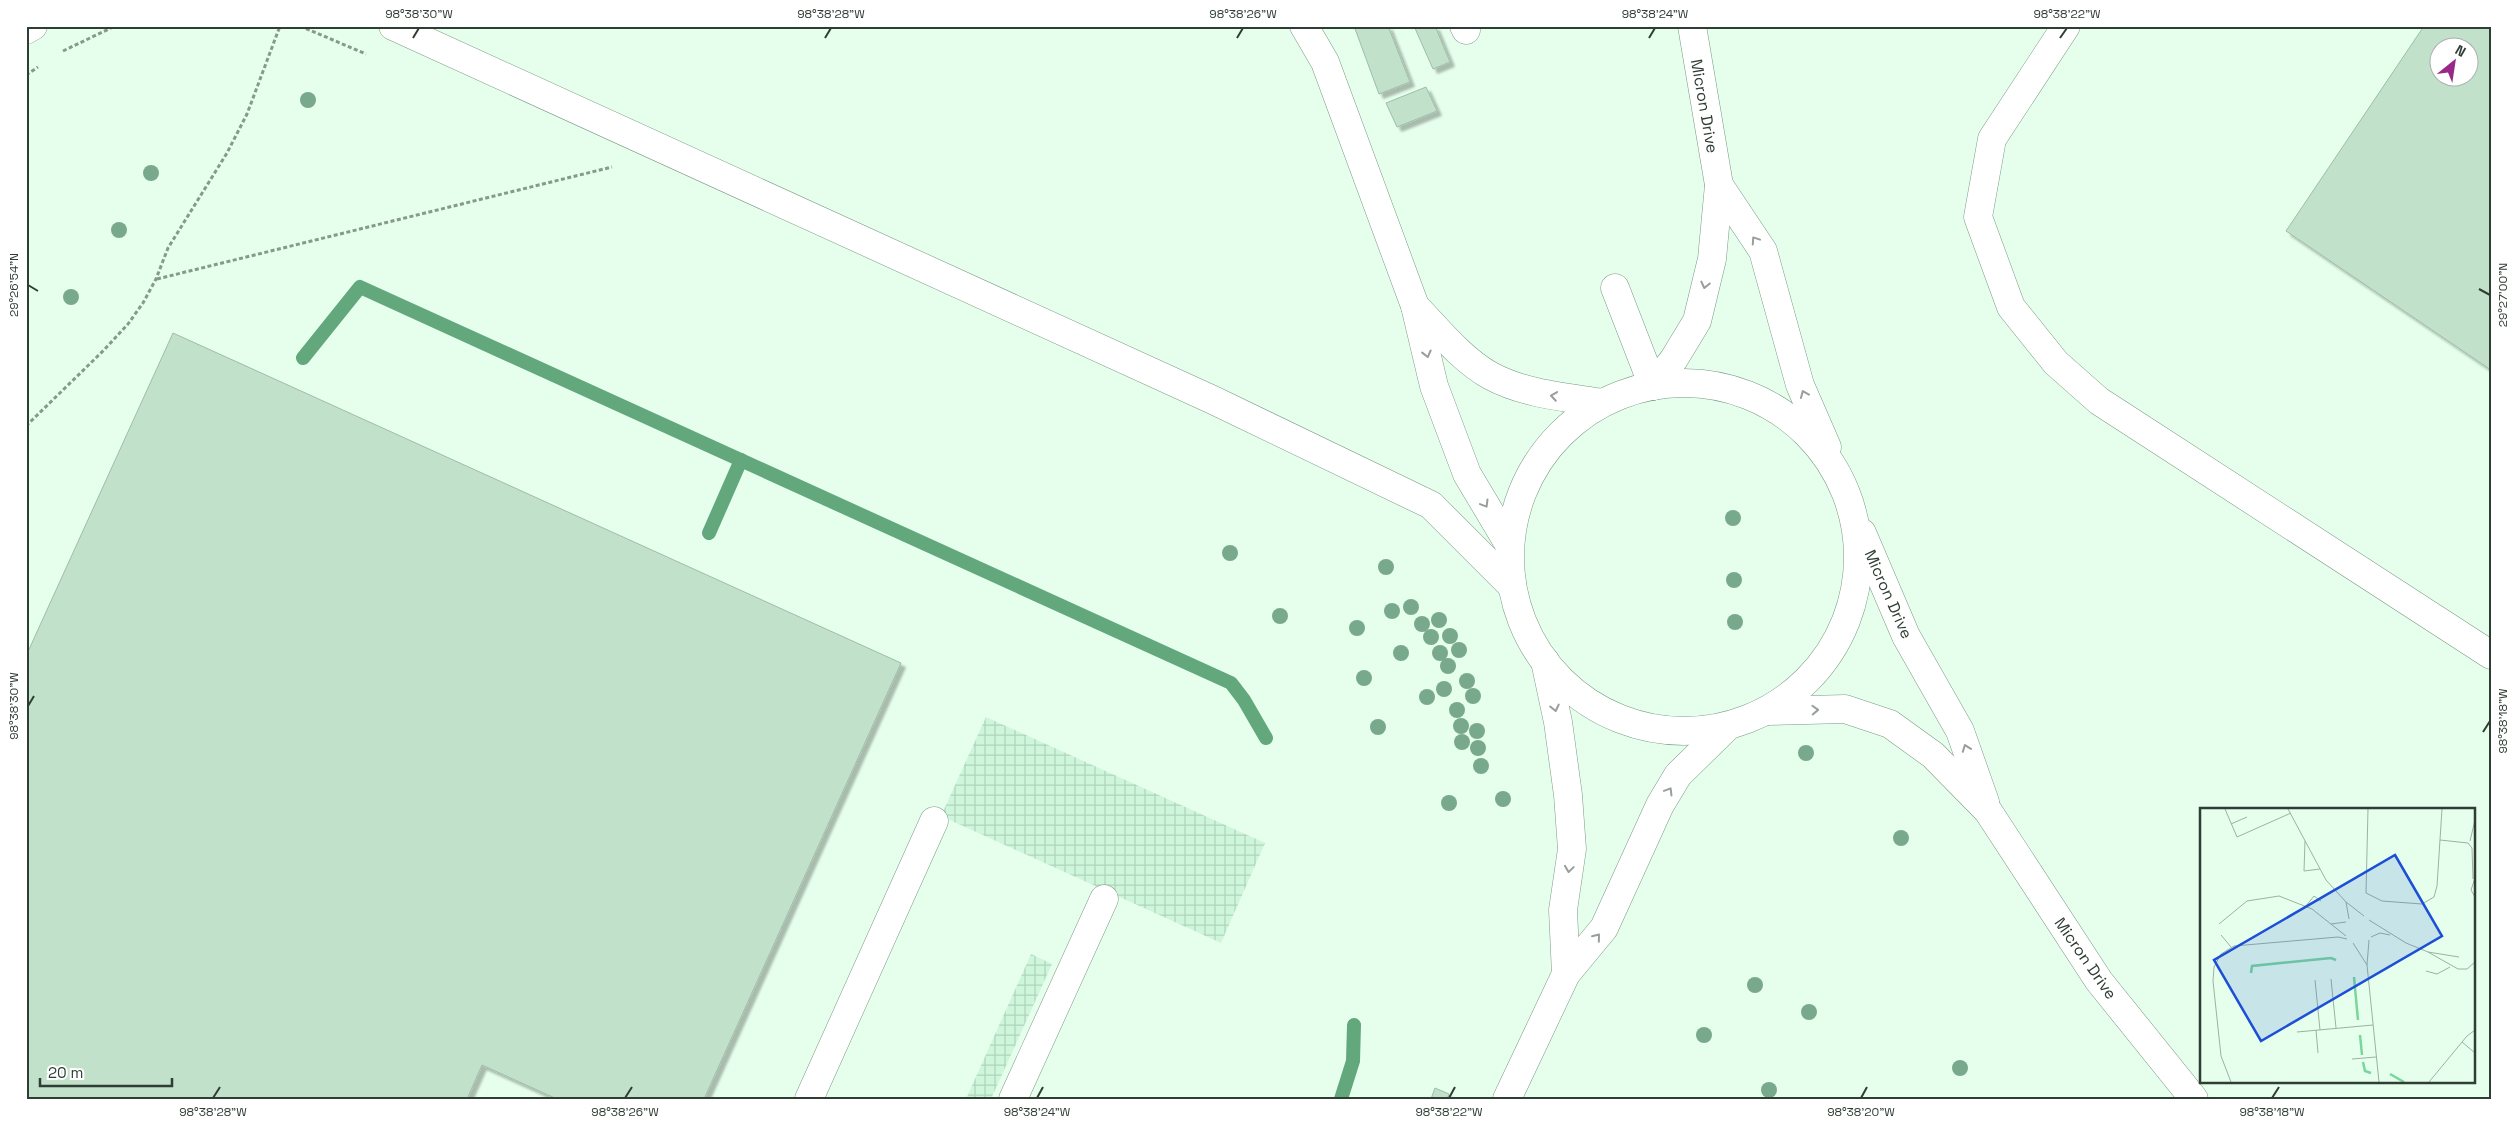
<svg xmlns="http://www.w3.org/2000/svg" width="2517" height="1125" font-family="'Space Grotesk',sans-serif">
<style>
.industrial{fill:url(#industrial-grid)}
.lines{fill:none;stroke-linecap:round;stroke-linejoin:round}
.stream{stroke:#63a87d;stroke-width:14}
.building{fill:#c1e1cb;stroke:#9ebda8;fill-rule:evenodd;filter:url(#shadow)}
.minor-casing{stroke:#7c9a85;stroke-width:29}
.path{stroke:#86998b;stroke-width:3;stroke-dasharray:4 2.5;stroke-linecap:butt}
.minor{stroke:#fff;stroke-width:28}
.tree{fill:#79a98c}
.oneway{stroke:#989e9a}
.ticks{fill:none;stroke:#303d34;stroke-width:2}
.labels{text-anchor:middle;stroke-width:5;stroke-linejoin:round;paint-order:stroke}
.street-label{font-size:16px;fill:#303d34;stroke:#fff}
.inset-river{fill:none;stroke:#79d69c;stroke-width:2.5}
.inset-road{fill:none;stroke:#9db1a2;stroke-width:1}
.view{fill:#1d4ed8;fill-opacity:0.15;stroke:#1d4ed8;stroke-width:2.5}
.inset-edge{fill:none;stroke:#303d34;stroke-width:2.5}
.neatline{fill:none;stroke:#303d34;stroke-width:2}
.ticks-label{font-size:12px;text-anchor:middle;fill:#303d34}
</style>
<defs>
<pattern id="industrial-grid" width="8" height="8" patternUnits="userSpaceOnUse" patternTransform="scale(1.25)"><rect width="8" height="8" fill="#cef6da"/><path d="M0 4h8M4 0v8" fill="none" stroke="#b1d4bc"/></pattern>
<filter id="shadow"><feDropShadow dx="4.5" dy="4.5" stdDeviation="1" flood-color="#0004"/></filter>
</defs>
<rect width="100%" height="100%" fill="#e5ffec"/>
<!-- industrial -->
<g class="industrial">
<polygon points="986,717 1265,843 1221,943 941,816"/>
<polygon points="1031,954 1052,964 991,1099 966,1099"/>
</g>
<g class="lines">
<!-- stream -->
<g class="stream">
<polyline points="303,358 360,287 1231,683 1244,700 1266,738"/>
<polyline points="709,533 741,460"/>
<polyline points="1341,1099 1353,1061 1354,1025"/>
</g>
</g>
<!-- building -->
<g class="building">
<polygon points="1354,26 1388,26 1410,82 1379,94"/>
<polygon points="1414,26 1435,26 1450,62 1433,69"/>
<path d="M2424,26H2491V370L2286,231ZM2440,48H2470V78H2440Z"/>
<polygon points="1426,87 1437,111 1397,127 1386,103"/>
<polygon points="173,333 901,663 704,1099 557,1099 482,1065 467,1099 26,1099 26,656"/>
<polygon points="1435,1088 1449,1094 1447,1099 1431,1099"/>
</g>
<g class="lines">
<!-- minor casing -->
<g class="minor-casing">
<g id="minor">
<polyline points="393,26 1213,400 1431,505 1512,586"/>
<polyline points="1304,26 1325,62 1415,306 1434,386 1467,474 1510,546"/>
<polyline points="1464,26 1466,30"/>
<polyline points="2066,26 1992,139 1978,217 2011,307 2056,363 2099,401 2491,655"/>
<polyline points="26,30 33,26"/>
<polyline points="1719,185 1763,251 1800,385 1827,447"/>
<polyline points="1615,288 1653,386"/>
<path d="M1415,306C1438,330 1462,360 1491,376C1525,394 1564,397 1602,403"/>
<circle cx="1684" cy="557" r="174"/>
<polyline points="1653,386 1674,359 1697,321 1712,259 1719,185 1692,26"/>
<polyline points="1862,533 1906,636 1960,731 1985,802"/>
<polyline points="1545,661 1558,722 1568,795 1572,849 1563,910 1566,974"/>
<polyline points="1766,711 1845,709 1890,724 1933,755 1988,811 2099,981 2194,1099"/>
<polyline points="809,1099 934,821"/>
<polyline points="1013,1099 1104,899"/>
<polyline points="1507,1099 1566,974 1604,928 1660,805 1678,775 1728,726"/>
</g>
</g>
<!-- path -->
<g class="path">
<polyline points="300,26 366,54"/>
<polyline points="63,51 115,26"/>
<polyline points="26,75 38,67"/>
<polyline points="157,279 612,167"/>
<polyline points="26,426 104,350 128,324 143,303 156,279 168,248 227,153 247,114 280,26"/>
</g>
<!-- minor -->
<use href="#minor" class="minor"/>
</g>
<!-- trees -->
<g class="tree">
<circle cx="308" cy="100" r="8"/>
<circle cx="151" cy="173" r="8"/>
<circle cx="119" cy="230" r="8"/>
<circle cx="71" cy="297" r="8"/>
<circle cx="1733" cy="518" r="8"/>
<circle cx="1230" cy="553" r="8"/>
<circle cx="1386" cy="567" r="8"/>
<circle cx="1734" cy="580" r="8"/>
<circle cx="1411" cy="607" r="8"/>
<circle cx="1392" cy="611" r="8"/>
<circle cx="1280" cy="616" r="8"/>
<circle cx="1439" cy="620" r="8"/>
<circle cx="1735" cy="622" r="8"/>
<circle cx="1422" cy="624" r="8"/>
<circle cx="1357" cy="628" r="8"/>
<circle cx="1450" cy="636" r="8"/>
<circle cx="1431" cy="637" r="8"/>
<circle cx="1459" cy="650" r="8"/>
<circle cx="1401" cy="653" r="8"/>
<circle cx="1440" cy="653" r="8"/>
<circle cx="1448" cy="666" r="8"/>
<circle cx="1364" cy="678" r="8"/>
<circle cx="1467" cy="681" r="8"/>
<circle cx="1444" cy="689" r="8"/>
<circle cx="1473" cy="696" r="8"/>
<circle cx="1427" cy="697" r="8"/>
<circle cx="1457" cy="710" r="8"/>
<circle cx="1461" cy="726" r="8"/>
<circle cx="1378" cy="727" r="8"/>
<circle cx="1477" cy="731" r="8"/>
<circle cx="1462" cy="742" r="8"/>
<circle cx="1478" cy="748" r="8"/>
<circle cx="1806" cy="753" r="8"/>
<circle cx="1481" cy="766" r="8"/>
<circle cx="1503" cy="799" r="8"/>
<circle cx="1449" cy="803" r="8"/>
<circle cx="1901" cy="838" r="8"/>
<circle cx="1755" cy="985" r="8"/>
<circle cx="1809" cy="1012" r="8"/>
<circle cx="1704" cy="1035" r="8"/>
<circle cx="1960" cy="1068" r="8"/>
<circle cx="1769" cy="1090" r="8"/>
</g>
<!-- one-way arrows -->
<defs><path id="oneway-chevron" d="M-2-3.5L2.5 0L-2 3.5" fill="none" stroke-width="1.6" stroke-linecap="round" stroke-linejoin="round" transform="scale(1.25)"/></defs>
<g class="oneway">
<use href="#oneway-chevron" transform="translate(1755 240) rotate(-124)"/>
<use href="#oneway-chevron" transform="translate(1705 285) rotate(103)"/>
<use href="#oneway-chevron" transform="translate(1427 354) rotate(76)"/>
<use href="#oneway-chevron" transform="translate(1804 394) rotate(-113)"/>
<use href="#oneway-chevron" transform="translate(1554 396) rotate(-171)"/>
<use href="#oneway-chevron" transform="translate(1485 504) rotate(59)"/>
<use href="#oneway-chevron" transform="translate(1555 708) rotate(77)"/>
<use href="#oneway-chevron" transform="translate(1815 710) rotate(-2)"/>
<use href="#oneway-chevron" transform="translate(1966 748) rotate(-110)"/>
<use href="#oneway-chevron" transform="translate(1669 791) rotate(-59)"/>
<use href="#oneway-chevron" transform="translate(1569 869) rotate(98)"/>
<use href="#oneway-chevron" transform="translate(1597 937) rotate(-51)"/>
</g>
<!-- ticks -->
<path class="ticks" d="M413,38L419,28M825,38L831,28M1237,38L1243,28M1649,38L1655,28M2060,38L2067,28M28,285L38,291M2479,289L2490,295M28,706L34,696M2483,732L2490,721M213,1098L220,1087M625,1098L632,1087M1037,1098L1043,1087M1449,1098L1455,1087M1861,1098L1867,1087M2272,1098L2279,1087"/>
<g class="labels">
<!-- street labels -->
<g class="street-label">
<text transform="translate(1705 106) rotate(80)" y="6">Micron Drive</text>
<text transform="translate(1889 594) rotate(66)" y="6">Micron Drive</text>
<text transform="translate(2086 958) rotate(55)" y="6">Micron Drive</text>
</g>
</g>
<!-- overview -->
<g transform="translate(2200 808)">
<rect width="275" height="275" fill="#e5ffec"/>
<path class="inset-river" d="M51,165L52,158L131,150L136,152M154,169L158,212M160,227L162,247M163,254L165,263L171,265M190,266L204,274"/>
<path class="inset-road" d="M25,1L37,29L91,5M88,1L126,72L146,94L149,111M168,1L166,85L182,93L222,96L234,89L237,78L242,1M31,16L47,9M240,32L268,35L272,40L273,71M105,33L104,63L120,61M270,33L275,12M275,70L271,82L275,89M146,94L164,108M106,98L114,88L121,93M169,112L206,135L228,144L259,149M19,116L47,93L79,88L112,101L146,128M131,116L146,114M21,127L31,139M171,129L180,125L190,127M169,132L167,157L179,274M153,135L167,157M228,144L258,161H267L275,154M226,163L237,166L250,159M131,171L136,220M115,172L120,222M116,222L118,245M97,224L173,217M262,234L275,245M152,251L176,249M31,274L21,248L13,173L14,159L21,146L34,138L138,129L147,131M229,274L267,228L275,222"/>
<path class="view" d="M195,47L242,128L61,233L14,152Z"/>
<rect width="275" height="275" class="inset-edge"/>
</g>
<!-- border -->
<rect width="2517" height="1125" fill="none" stroke="#ffffff" stroke-width="55"/>
<!-- north arrow -->
<g transform="translate(2454 62) rotate(30)"><circle r="24" fill="#ffffff" stroke="#acb1ae"/>
<path d="M0-4L9 19L0 12L-9 19Z" fill="#992988"/>
<text y="-8" font-size="14" font-weight="bold" text-anchor="middle" fill="#303d34">N</text>
</g>
<!-- scale -->
<path d="M40 1078v8h132v-8" fill="none" stroke="#303d34" stroke-width="2.5"/>
<text x="48" y="1078" font-size="15" fill="#303d34" stroke="#ffffff" stroke-width="4" paint-order="stroke">20 m</text>
<rect x="28" y="28" width="2462" height="1070" class="neatline"/>
<g class="ticks-label">
<text x="419" y="18">98°38'30"W</text>
<text x="831" y="18">98°38'28"W</text>
<text x="1243" y="18">98°38'26"W</text>
<text x="1655" y="18">98°38'24"W</text>
<text x="2067" y="18">98°38'22"W</text>
<text transform="translate(14 285) rotate(-90)" y="4">29°26'54"N</text>
<text transform="translate(2503 295) rotate(-90)" y="4">29°27'00"N</text>
<text transform="translate(14 706) rotate(-90)" y="4">98°38'30"W</text>
<text transform="translate(2503 721) rotate(-90)" y="4">98°38'18"W</text>
<text x="213" y="1116">98°38'28"W</text>
<text x="625" y="1116">98°38'26"W</text>
<text x="1037" y="1116">98°38'24"W</text>
<text x="1449" y="1116">98°38'22"W</text>
<text x="1861" y="1116">98°38'20"W</text>
<text x="2272" y="1116">98°38'18"W</text>
</g>
</svg>
